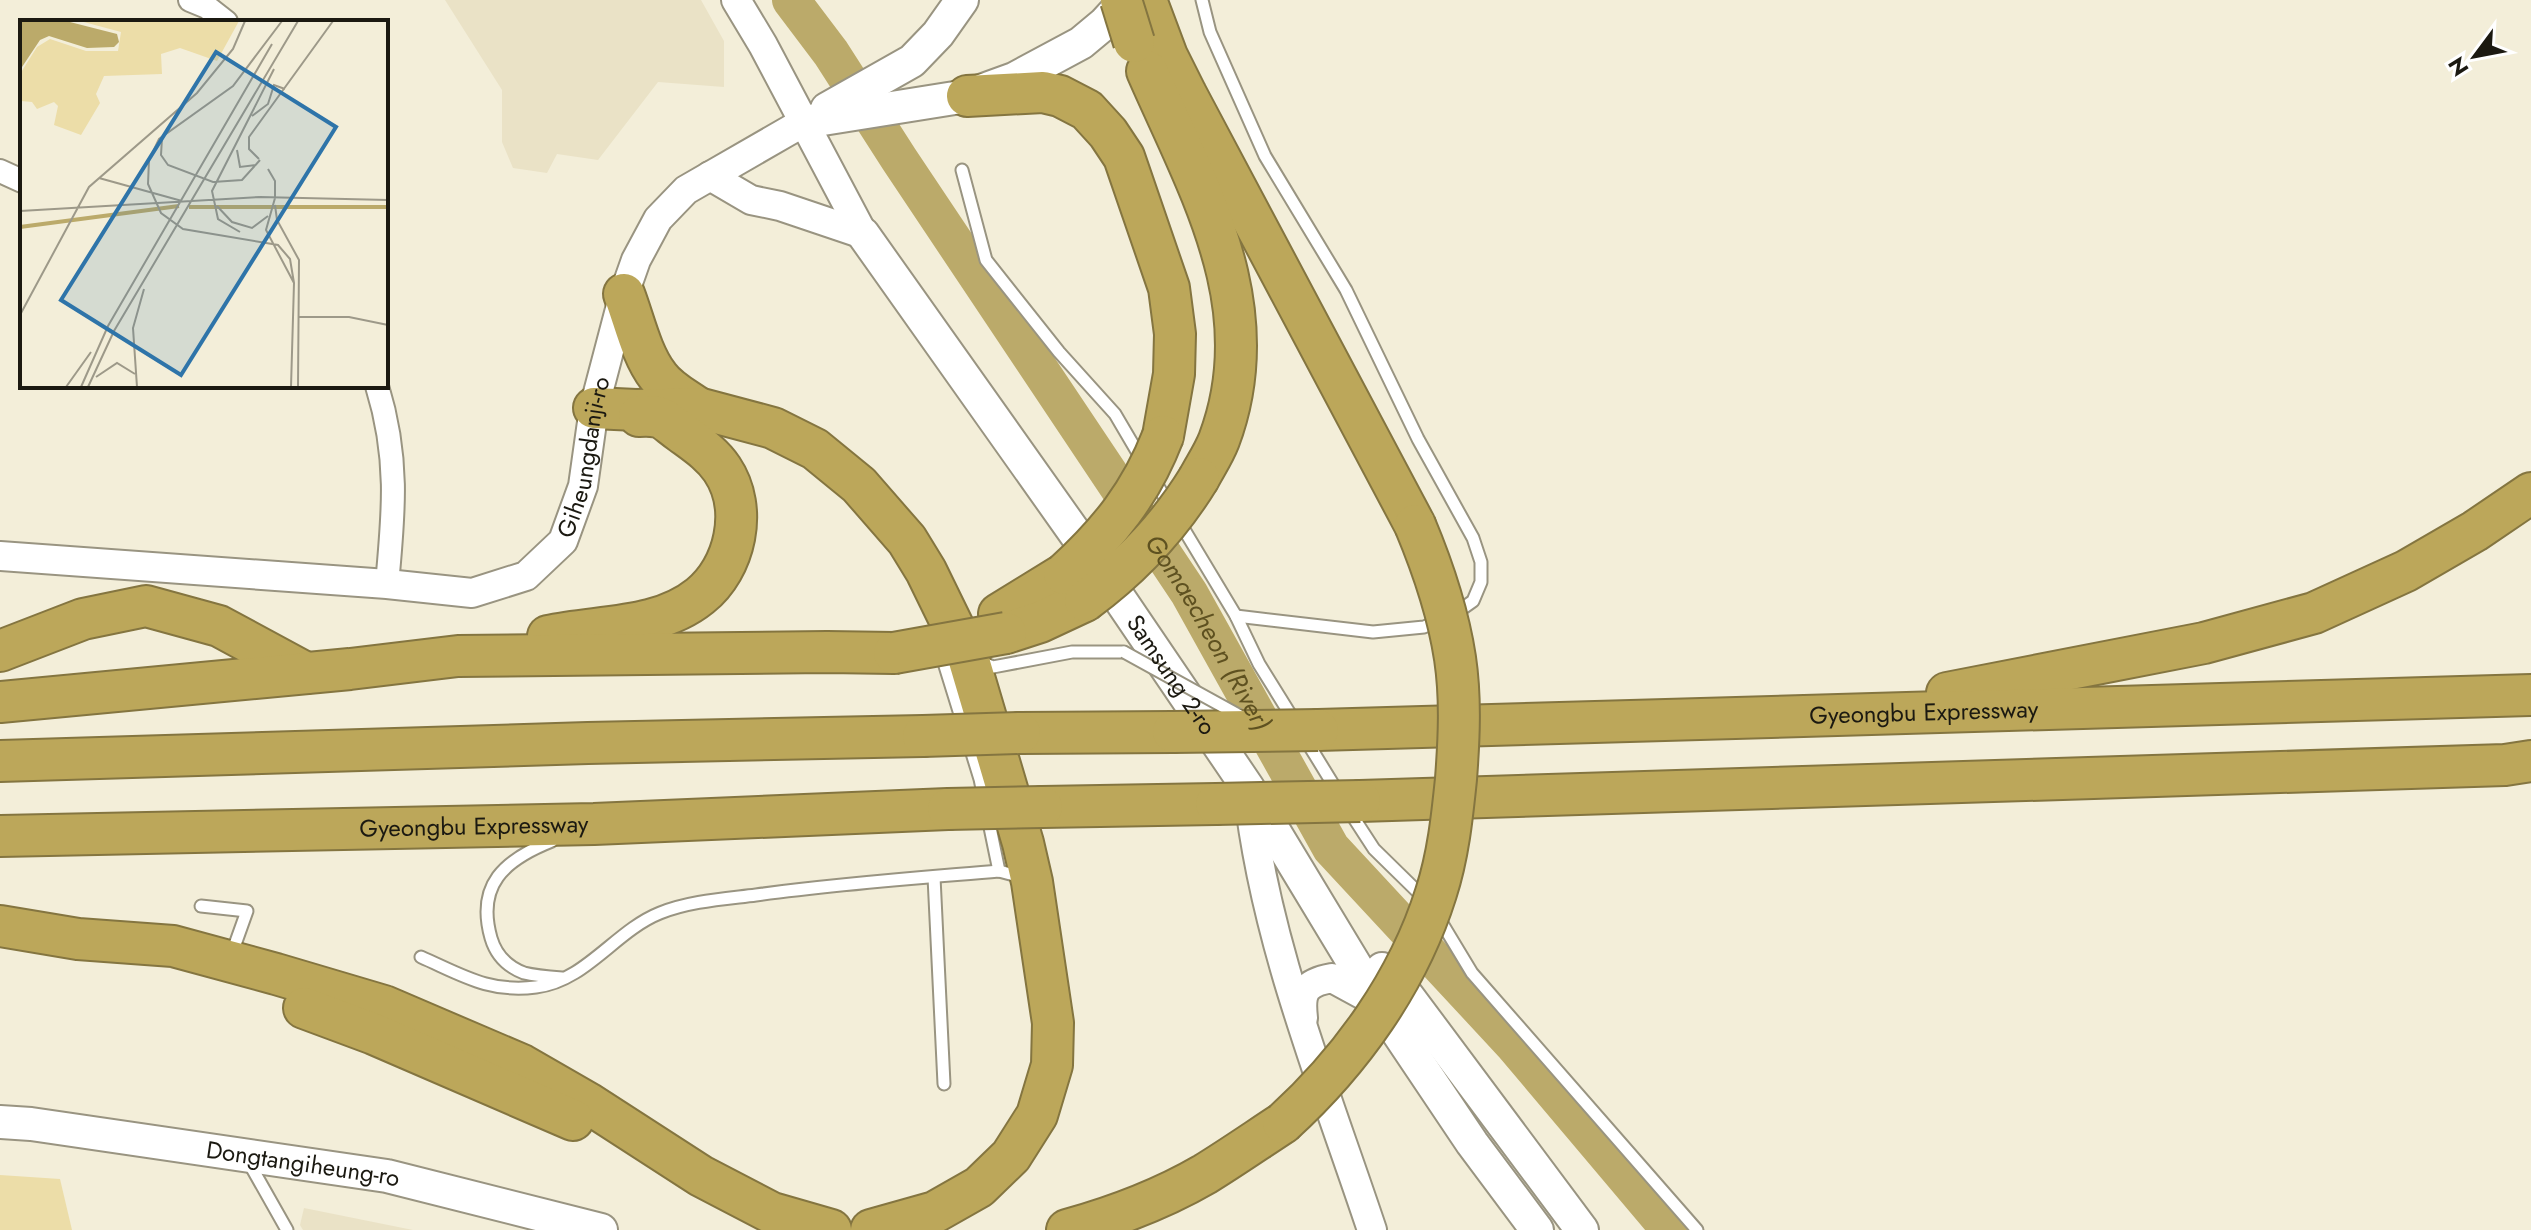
<svg xmlns="http://www.w3.org/2000/svg" width="2531" height="1230" font-family="Jost,sans-serif">
<style>
.built{fill:#eae2c6}
.green{fill:#ecdda8}
.lines{fill:none;stroke-linecap:round;stroke-linejoin:round}
.river{stroke:#bbaa6a;stroke-width:38}
.service-casing{stroke:#999481;stroke-width:15}
.minor-casing{stroke:#999481;stroke-width:26}
.tertiary-casing{stroke:#999481;stroke-width:32}
.secondary-casing{stroke:#999481;stroke-width:36}
.motorway-casing{stroke:#847540;stroke-width:44}
.service{stroke:#fff;stroke-width:11}
.minor{stroke:#fff;stroke-width:22}
.tertiary{stroke:#fff;stroke-width:28}
.secondary{stroke:#fff;stroke-width:32}
.motorway{stroke:#bca75a;stroke-width:40}
.service-bridge-casing{stroke:#999481;stroke-width:15;stroke-linecap:butt}
.motorway-bridge-casing{stroke:#847540;stroke-width:44;stroke-linecap:butt}
.service-bridge{stroke:#fff;stroke-width:11}
.motorway-bridge{stroke:#bca75a;stroke-width:40}
.labels{text-anchor:middle;stroke-width:7;stroke-linejoin:round;paint-order:stroke}
.street-label{font-size:24px;fill:#1b1911;stroke:#fff}
.water-label{font-size:26px;font-style:italic;fill:#5e5120;stroke:#fff}
.inset-river{fill:none;stroke:#bbaa6a;stroke-width:4}
.inset-road{fill:none;stroke:#9d9989;stroke-width:2}
.view{fill:#2e74a9;fill-opacity:0.15;stroke:#2e74a9;stroke-width:4}
.inset-edge{fill:none;stroke:#1b1911;stroke-width:4}
</style>
<rect width="100%" height="100%" fill="#f3eed9"/>
<!-- built -->
<g class="built">
<polygon points="445,0 701,0 724,41 724,87 658,82 598,160 557,154 547,173 513,168 502,142 502,90"/>
<polygon points="304,1208 413,1230 303,1230 300,1225"/>
</g>
<!-- green -->
<polygon class="green" points="0,1175 60,1179 72,1230 0,1230"/>
<g class="lines">
<!-- river -->
<path class="river" id="s1" d="M791,0L831,53L899,159L1189,593L1331,848L1513,1044L1670,1230"/>
<!-- service casing -->
<g class="service-casing">
<g id="service">
<polyline points="1202,0 1210,32 1265,156 1346,290 1418,439 1473,538 1481,562 1481,582 1473,601 1456,613 1424,627 1373,632 1236,616"/>
<polyline points="962,170 986,260 1059,352 1115,414 1142,460"/>
<polyline points="1153,478 1236,616 1259,664 1295,722"/>
<polyline points="941,653 980,779 999,871"/>
<polyline points="979,661 993,667 1072,652 1124,652"/>
<polyline points="1304,737 1339,794"/>
<polyline points="1348,809 1374,849 1425,899"/>
<path d="M552,841C504,860 476,885 491,938C496,955 508,967 524,973C536,976 549,977 562,978"/>
<polyline points="934,877 944,1084"/>
<polyline points="201,906 247,911 232,953"/>
<polyline points="1437,915 1472,973 1697,1230"/>
<path d="M421,957C462,975 489,993 536,987C586,981 615,931 660,913C690,901 724,899 756,895C836,884 918,878 999,871L1014,875L1022,880"/>
<polyline points="248,1161 287,1230"/>
</g>
</g>
<!-- minor casing -->
<g class="minor-casing">
<g id="minor">
<polyline points="190,0 207,7 226,22"/>
<polyline points="0,171 22,181"/>
<path d="M377,386C399,457 394,511 387,584"/>
</g>
</g>
<!-- tertiary casing -->
<g class="tertiary-casing">
<g id="tertiary">
<polyline points="736,0 763,45 863,234"/>
<polyline points="710,176 751,200 780,206 863,234"/>
<path id="s2" d="M0,556L387,584L472,593L526,576L563,541L583,486L594,408L624,294L636,260L658,219L686,190L804,122"/>
<path d="M1248,789C1264,940 1324,1086 1372,1230"/>
<path d="M1303,1018C1300,991 1305,983 1332,978L1378,1003"/>
</g>
</g>
<!-- secondary casing -->
<g class="secondary-casing">
<g id="secondary">
<polyline points="827,109 912,61 938,34 962,0"/>
<polyline points="804,122 967,96 1014,79 1081,43 1105,23 1126,0"/>
<path id="s3" d="M863,234L1077,536L1248,788L1378,1003L1472,1143L1537,1230"/>
<polyline points="1382,969 1403,990 1582,1230"/>
<path id="s4" d="M0,1122L31,1124L387,1176L601,1230"/>
</g>
</g>
<!-- motorway casing -->
<g class="motorway-casing">
<g id="motorway">
<polyline points="1146,0 1167,56 1186,94 1415,525"/>
<path d="M1147,71C1199,190 1269,307 1219,440C1214,453 1206,465 1199,478"/>
<polyline points="967,96 1043,92 1060,96 1087,110 1108,133 1124,157 1169,288 1175,334 1174,374 1163,436"/>
<path d="M624,294C634,320 641,354 658,376C668,390 684,398 698,408"/>
<polyline points="594,408 636,410 698,408 773,428 815,449 859,485 907,540 926,571 968,657 1023,843 1032,882 1053,1023 1052,1065 1037,1115 1011,1156 979,1187 935,1212 871,1230"/>
<polyline points="999,614 1064,574"/>
<polyline points="1006,633 1040,622 1085,601"/>
<path d="M548,636C598,625 658,630 700,596C735,568 749,509 722,469C712,454 697,444 682,433C662,419 665,415 639,416"/>
<polyline points="0,651 83,619 146,606 219,626 306,673"/>
<polyline points="1947,693 2204,643 2314,613 2406,571 2475,531 2531,493"/>
<polyline points="0,702 350,669 458,656 827,652 894,653"/>
<path id="s5" d="M1318,730L2531,695"/>
<polyline points="1020,733 1173,732"/>
<polyline points="0,761 588,743 923,736"/>
<polyline points="1360,801 2505,765 2531,761"/>
<polyline points="1042,807 1216,804"/>
<path id="s6" d="M0,836L594,824L948,809"/>
<polyline points="0,926 78,939 173,946 276,974 384,1006 522,1065 588,1103 701,1176 772,1213 831,1230"/>
<polyline points="304,1008 374,1034 573,1120"/>
<path d="M1067,1230C1114,1217 1162,1199 1205,1174C1231,1158 1257,1140 1283,1123"/>
</g>
</g>
<!-- service -->
<use href="#service" class="service"/>
<!-- minor -->
<use href="#minor" class="minor"/>
<!-- tertiary -->
<use href="#tertiary" class="tertiary"/>
<!-- secondary -->
<use href="#secondary" class="secondary"/>
<!-- motorway -->
<use href="#motorway" class="motorway"/>
<!-- service-bridge casing -->
<g class="service-bridge-casing">
<polyline id="service-bridge" points="1124,652 1242,717"/>
</g>
<!-- motorway-bridge casing -->
<g class="motorway-bridge-casing">
<g id="motorway-bridge">
<polyline points="1121,0 1134,42"/>
<path d="M1064,574C1109,533 1141,493 1163,436"/>
<path d="M1085,601C1131,567 1169,527 1199,478"/>
<polyline points="894,653 1006,633"/>
<polyline points="1173,732 1318,730"/>
<polyline points="923,736 1020,733"/>
<polyline points="1216,804 1360,801"/>
<polyline points="948,809 1042,807"/>
<path d="M1283,1123C1351,1061 1408,982 1436,893C1448,856 1452,818 1456,779C1459,739 1461,698 1455,658C1448,612 1433,568 1415,525"/>
</g>
</g>
<!-- service-bridge -->
<use href="#service-bridge" class="service-bridge"/>
<!-- motorway-bridge -->
<use href="#motorway-bridge" class="motorway-bridge"/>
</g>
<g class="labels">
<!-- street labels -->
<g class="street-label">
<text dy="8" stroke="none"><textPath href="#s2" startOffset="668">Giheungdanji-ro</textPath></text>
<text dy="8" stroke="none"><textPath href="#s3" startOffset="538">Samsung 2-ro</textPath></text>
<text dy="8" stroke="none"><textPath href="#s5" startOffset="606">Gyeongbu Expressway</textPath></text>
<text dy="8" stroke="none"><textPath href="#s6" startOffset="474">Gyeongbu Expressway</textPath></text>
<text dy="8" stroke="none"><textPath href="#s4" startOffset="306">Dongtangiheung-ro</textPath></text>
</g>
<!-- water labels -->
<g class="water-label">
<text dy="9" stroke="none"><textPath href="#s1" startOffset="758">Gomaecheon (River)</textPath></text>
</g>
</g>
<!-- overview -->
<g transform="translate(20 20)">
<rect width="368" height="368" fill="#f3eed9"/>
<path d="M60,1H219L197,41L160,28L141,34L142,54L84,56L76,74L80,83L61,115L34,105L38,86L34,82L17,89L12,82L1,81L0,73V54L17,27L30,19L66,31H98L101,12Z" fill="#ecdda8"/>
<path d="M0,1H46L97,14L99,22L94,27L67,28L29,16L20,20L0,50Z" fill="#bbaa6a"/>
<path class="inset-river" d="M169,187H368M0,207L159,186"/>
<path class="inset-road" d="M262,1L213,66L139,119L129,140L128,164L141,193L163,209L258,225L270,239L274,263M232,96L248,84L254,65L265,69M142,118L141,135L148,145L193,162L222,160L240,140M217,130L220,147L236,145M239,139L229,129V117L313,1M248,149L255,161V178M79,158L162,181M240,177L368,180M255,178L246,210L274,263L271,367M255,185L257,200L279,240L278,367M197,186L212,202L232,208L248,196M0,191L240,177M220,212L198,199L192,171L254,49M0,295L69,167L177,73L213,29L225,1M278,297H329L368,305M76,357L97,343L115,354M46,367L71,332M61,367L88,306L252,24M68,367L94,311L278,1M117,367L113,308L124,269"/>
<path class="view" d="M196,32L316,107L161,355L41,280Z"/>
<rect width="368" height="368" class="inset-edge"/>
</g>
<!-- north arrow -->
<g transform="translate(2475 56) rotate(238)" stroke="#ffffff" stroke-width="6" paint-order="stroke">
<path d="M0-6L14 30L0 20L-14 30Z" fill="#1b1911"/>
<text y="-12" font-size="22" font-weight="bold" text-anchor="middle" fill="#1b1911">N</text>
</g>
</svg>
